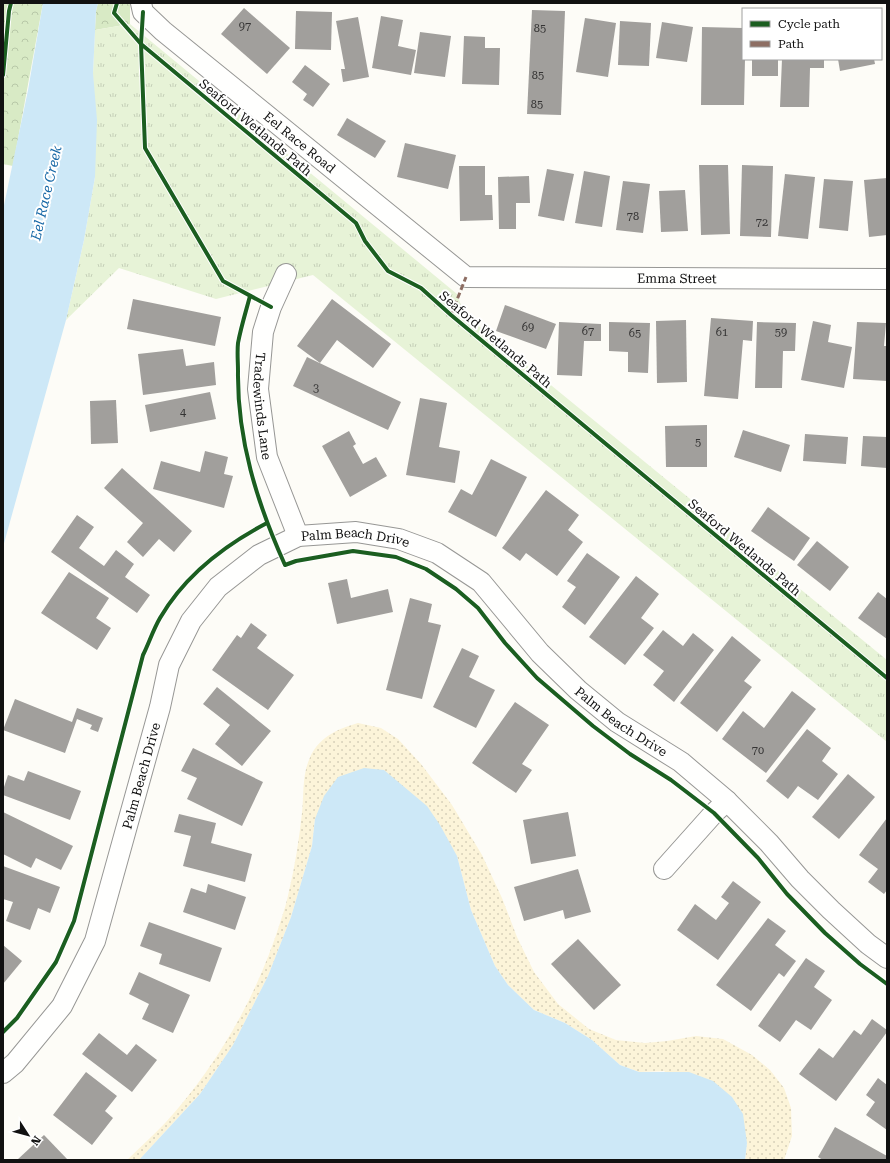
<svg xmlns="http://www.w3.org/2000/svg" width="890" height="1163" font-family="'Roboto Serif',serif">
<style>
.forest{fill:url(#forest-crowns)}
.sand{fill:url(#sand-dots)}
.park{fill:url(#park-tufts)}
.water{fill:#cde8f7}
.building{fill:#a19f9c}
.lines{fill:none;stroke-linecap:round;stroke-linejoin:round}
.street-casing{stroke:#979795;stroke-width:22}
.street{stroke:#fffffe;stroke-width:20}
.quiet{stroke:#8d6e63;stroke-width:3;stroke-dasharray:6 3;stroke-linecap:butt}
.cycleway-casing{stroke:#fff;stroke-width:6}
.cycleway{stroke:#1b5e20;stroke-width:4}
.labels{text-anchor:middle;stroke-width:4;stroke-linejoin:round;paint-order:stroke}
.number-label{font-size:11px;fill:#353434}
.street-label{font-size:13px;fill:#111;stroke:#fff}
.water-label{font-size:14px;font-style:italic;fill:#1768a6;stroke:#fff}
</style>
<defs>
<pattern id="forest-crowns" width="20" height="18" patternUnits="userSpaceOnUse"><rect width="20" height="18" fill="#d8eac5"/><path d="M2 6a3 3 0 1 1 6 0M12 15a3 3 0 1 1 6 0" fill="none" stroke="#b8c8a8"/></pattern>
<pattern id="sand-dots" width="8" height="8" patternUnits="userSpaceOnUse"><rect width="8" height="8" fill="#fcf4d9"/><path d="M2 2h.1M6 6h.1" fill="none" stroke="#d7d0b9" stroke-width="1.8" stroke-linecap="round"/></pattern>
<pattern id="park-tufts" width="24" height="20" patternUnits="userSpaceOnUse"><rect width="24" height="20" fill="#e7f3d7"/><path d="M3 7l-1-3M5 7V3M7 7l1-3M15 17l-1-3M17 17v-4M19 17l1-3" fill="none" stroke="#c5cfb8"/></pattern>
</defs>
<rect width="100%" height="100%" fill="#fdfcf7"/>
<!-- forest -->
<g class="forest">
<polygon points="3,3 43,3 13,166 3,164"/>
<polygon points="98,3 130,3 130,24 95,30 96,11"/>
</g>
<!-- sand -->
<path class="sand" d="M358,723L381,728L398,739L421,764L452,805L482,855L502,898L517,937L534,972L558,1004L589,1029L616,1040L645,1043L667,1041L696,1036L723,1039L752,1055L770,1070L784,1088L791,1108L792,1136L784,1160H745L747,1143L664,1071L639,1072L620,1065L592,1040L565,1023L534,1010L508,985L495,966L471,910L457,856L315,819L312,846L291,917L268,976L233,1045L200,1094L139,1160H127C140,1147 154,1135 166,1122C218,1065 258,994 281,920C284,911 287,901 289,891C295,866 299,840 302,813C304,796 302,776 309,760C317,738 337,729 358,723Z"/>
<!-- park -->
<polygon class="park" points="130,24 457,294 464,314 887,660 887,742 313,275 216,299 119,268 66,320 84,240 95,177 93,73 95,30"/>
<!-- water -->
<g class="water">
<polygon points="43,3 98,3 96,11 93,73 97,120 95,177 84,240 66,320 3,547 3,210 28,90"/>
<polygon points="364,768 384,770 427,806 440,825 457,856 471,910 495,966 508,985 534,1010 565,1023 592,1040 620,1065 639,1072 689,1072 713,1081 732,1097 743,1114 747,1143 745,1160 139,1160 200,1094 233,1045 268,976 291,917 312,846 315,819 324,796 338,777"/>
</g>
<!-- building -->
<g class="building">
<polygon points="244,8 290,48 267,74 221,34"/>
<polygon points="532,10 565,11 561,115 527,114"/>
<polygon points="296,11 332,12 331,50 295,49"/>
<polygon points="381,16 403,20 398,46 416,50 411,75 372,68"/>
<polygon points="358,17 369,77 343,82 341,69 345,69 336,21"/>
<polygon points="585,18 616,23 608,77 576,72"/>
<polygon points="620,21 651,23 649,66 618,65"/>
<polygon points="662,22 693,27 687,62 656,58"/>
<polygon points="702,27 743,28 743,59 745,59 744,105 701,105"/>
<polygon points="420,32 451,36 445,77 414,73"/>
<polygon points="464,36 485,37 485,48 500,48 499,85 462,84"/>
<rect x="752" y="59" width="26" height="17"/>
<polygon points="782,59 824,59 824,68 810,68 809,107 780,107"/>
<polygon points="838,59 874,59 875,64 840,71"/>
<polygon points="305,65 330,84 313,107 303,100 307,94 292,82"/>
<polygon points="347,118 386,141 375,158 337,135"/>
<polygon points="405,143 456,155 448,189 397,177"/>
<polygon points="699,165 728,165 730,234 701,235"/>
<polygon points="742,165 773,166 771,237 740,236"/>
<polygon points="459,166 485,166 485,195 492,195 493,220 460,221"/>
<polygon points="547,169 574,174 564,221 538,216"/>
<polygon points="584,171 610,176 602,227 575,223"/>
<polygon points="785,174 815,177 808,239 778,236"/>
<polygon points="529,176 530,203 516,203 516,229 499,229 498,177"/>
<polygon points="887,178 887,235 869,237 864,180"/>
<polygon points="824,179 853,181 848,231 819,228"/>
<polygon points="623,181 650,184 643,233 616,230"/>
<polygon points="685,190 688,231 661,232 659,191"/>
<polygon points="133,299 221,317 215,346 127,329"/>
<polygon points="332,299 391,344 373,368 337,340 320,363 297,346"/>
<polygon points="505,305 556,324 546,349 496,331"/>
<polygon points="711,318 753,321 752,341 743,340 738,399 704,396"/>
<polygon points="686,320 687,382 657,383 656,321"/>
<polygon points="813,321 831,325 828,342 852,347 844,388 801,380"/>
<polygon points="559,322 601,324 601,341 584,341 582,376 557,375"/>
<polygon points="609,322 650,323 648,373 628,372 628,352 609,351"/>
<polygon points="757,322 796,323 795,351 783,351 782,388 755,388"/>
<polygon points="857,322 886,323 884,346 887,346 887,381 853,379"/>
<polygon points="183,349 186,366 214,362 216,385 143,395 138,354"/>
<polygon points="307,357 401,402 388,430 293,386"/>
<polygon points="210,392 216,419 150,432 145,405"/>
<polygon points="420,398 447,403 439,447 460,451 455,483 406,475"/>
<polygon points="116,400 118,443 91,444 90,401"/>
<polygon points="707,425 707,467 666,467 665,426"/>
<polygon points="743,430 790,445 781,472 734,457"/>
<polygon points="349,431 356,444 353,446 363,464 376,457 387,476 350,497 322,446"/>
<polygon points="805,434 848,437 846,464 803,461"/>
<polygon points="863,436 887,437 887,468 861,466"/>
<polygon points="205,451 228,457 224,474 233,476 224,508 153,489 161,461 200,472"/>
<polygon points="491,459 527,477 496,537 448,512 461,489 472,495"/>
<polygon points="122,468 192,531 174,552 159,539 143,557 127,542 143,523 104,488"/>
<polygon points="546,490 579,515 568,530 583,542 557,576 526,553 520,561 502,548"/>
<polygon points="768,507 810,538 794,561 751,531"/>
<polygon points="77,515 94,527 79,548 104,566 116,550 134,564 125,577 150,595 137,613 51,552"/>
<polygon points="817,541 849,567 830,591 797,565"/>
<polygon points="587,553 620,577 585,625 562,607 576,587 567,581"/>
<polygon points="69,572 109,598 96,618 111,628 97,650 41,613"/>
<polygon points="636,576 659,594 641,618 654,628 625,665 589,637"/>
<polygon points="347,579 351,598 388,589 393,612 337,624 328,583"/>
<polygon points="878,592 887,599 887,639 858,618"/>
<polygon points="410,598 432,604 428,622 441,625 422,699 386,690"/>
<polygon points="251,623 267,635 257,648 294,675 268,710 212,670 237,635 241,638"/>
<polygon points="663,630 683,646 693,633 714,650 674,702 653,685 664,671 643,655"/>
<polygon points="732,636 761,660 744,681 752,687 717,732 680,703"/>
<polygon points="462,648 479,656 469,677 495,690 476,728 433,707"/>
<polygon points="217,687 271,731 242,766 215,744 230,725 203,704"/>
<polygon points="792,691 816,709 766,773 722,739 743,711 764,728"/>
<polygon points="15,699 72,722 77,708 103,718 98,732 90,729 92,725 77,719 65,753 3,730"/>
<polygon points="515,702 549,725 522,764 532,770 516,793 472,763"/>
<polygon points="807,729 831,748 822,761 838,774 818,800 798,786 788,799 766,781"/>
<polygon points="193,748 263,782 242,826 187,799 197,778 181,771"/>
<polygon points="28,771 81,791 70,820 3,795 3,790 8,775 24,781"/>
<polygon points="848,774 875,797 839,839 812,817"/>
<polygon points="3,812 73,846 61,870 36,858 31,868 3,854 4,848 3,847"/>
<polygon points="568,812 576,856 531,864 523,820"/>
<polygon points="179,814 216,823 211,843 252,854 245,882 183,866 191,836 174,832"/>
<polygon points="887,818 887,875 886,876 887,877 887,890 884,894 868,882 878,869 859,855"/>
<polygon points="3,866 60,887 50,913 38,908 30,930 6,921 13,902 3,899"/>
<polygon points="578,869 591,912 565,919 563,910 524,921 514,887"/>
<polygon points="733,881 761,902 718,960 677,930 695,904 716,920 729,903 721,897"/>
<polygon points="208,884 246,897 235,930 183,912 191,888 206,893"/>
<polygon points="768,918 786,931 775,945 796,961 784,977 779,973 751,1011 716,985"/>
<polygon points="149,922 222,948 210,982 159,964 162,954 140,946"/>
<polygon points="578,939 621,985 594,1010 551,964"/>
<polygon points="3,945 22,961 3,984"/>
<polygon points="806,958 825,971 814,987 832,1000 811,1030 796,1020 780,1042 758,1026"/>
<polygon points="139,972 190,995 173,1033 142,1019 149,1004 129,994"/>
<polygon points="872,1019 887,1030 887,1032 836,1101 799,1074 819,1048 833,1058 854,1030 861,1035"/>
<polygon points="99,1033 127,1055 136,1044 157,1060 132,1092 82,1054"/>
<polygon points="86,1072 117,1096 105,1111 113,1118 92,1145 53,1115"/>
<polygon points="878,1078 887,1085 887,1130 866,1115 875,1102 866,1095"/>
<polygon points="835,1127 887,1156 887,1160 823,1160 818,1157"/>
<polygon points="44,1135 68,1160 17,1160"/>
</g>
<g class="lines">
<!-- street casing -->
<g class="street-casing">
<g id="street">
<path id="s1" d="M141,3L143,12L163,31L466,277L887,279"/>
<path id="s2" d="M286,274L271,307L263,332L258,389L267,457L298,536"/>
<polyline points="664,869 714,813 727,801"/>
<path id="s3" d="M3,1073L15,1063L62,1006L95,941L160,707L169,665L191,621L218,587L259,555L298,536L356,532L399,539L437,553L481,582L540,653L578,690L617,722L681,762L727,801L769,843L800,879L831,910L868,944L887,958"/>
</g>
</g>
<!-- street -->
<use href="#street" class="street"/>
<!-- quiet -->
<polyline class="quiet" points="451,315 466,277"/>
<!-- cycleway casing -->
<g class="cycleway-casing">
<g id="cycleway">
<polyline points="117,3 114,13 141,44 356,223 365,241 388,271 421,288 451,315 887,678"/>
<polyline points="143,12 141,44 145,148 223,281 271,307"/>
<polyline points="3,75 9,11 11,3"/>
<path d="M250,296C246,311 241,327 238,343C237,352 238,362 238,371C237,439 257,503 285,565L296,561L353,551L396,557L426,569L456,589L478,608L505,643L537,678L593,726L630,754L671,780L714,813L758,858L787,894L825,933L860,964L887,984"/>
<path d="M3,1032L17,1018L56,962L74,921L143,655C149,643 153,630 160,618C185,575 223,546 267,523"/>
</g>
</g>
<!-- cycleway -->
<use href="#cycleway" class="cycleway"/>
</g>
<g class="labels">
<!-- number labels -->
<g class="number-label">
<text x="245" y="30">97</text>
<text x="540" y="32">85</text>
<text x="538" y="79">85</text>
<text x="537" y="108">85</text>
<text x="633" y="220">78</text>
<text x="762" y="226">72</text>
<text x="528" y="331">69</text>
<text x="588" y="335">67</text>
<text x="722" y="336">61</text>
<text x="781" y="336">59</text>
<text x="635" y="337">65</text>
<text x="316" y="392">3</text>
<text x="183" y="416">4</text>
<text x="698" y="446">5</text>
<text x="758" y="754">70</text>
</g>
<!-- street labels -->
<g class="street-label">
<text transform="translate(256 127) rotate(40)" y="5">Seaford Wetlands Path</text>
<text dy="5" stroke="none"><textPath href="#s1" startOffset="213">Eel Race Road</textPath></text>
<text dy="5" stroke="none"><textPath href="#s1" startOffset="638">Emma Street</textPath></text>
<text transform="translate(496 339) rotate(40)" y="5">Seaford Wetlands Path</text>
<text dy="5" stroke="none"><textPath href="#s2" startOffset="137">Tradewinds Lane</textPath></text>
<text dy="5" stroke="none"><textPath href="#s3" startOffset="694">Palm Beach Drive</textPath></text>
<text transform="translate(745 547) rotate(40)" y="5">Seaford Wetlands Path</text>
<text dy="5" stroke="none"><textPath href="#s3" startOffset="1030">Palm Beach Drive</textPath></text>
<text dy="5" stroke="none"><textPath href="#s3" startOffset="334">Palm Beach Drive</textPath></text>
</g>
<!-- water labels -->
<g class="water-label">
<text transform="translate(46 193) rotate(-77)" y="5">Eel Race Creek</text>
</g>
</g>
<!-- border -->
<rect width="890" height="1163" fill="none" stroke="#111111" stroke-width="8"/>
<!-- legend -->
<rect x="742" y="8" width="140" height="52" fill="#ffffff" stroke="#a0a0a0"/>
<rect x="750" y="21" width="20" height="6" fill="#1b5e20" stroke="#a0a0a0"/>
<text x="778" y="28" font-size="12" fill="#111111">Cycle path</text>
<rect x="750" y="41" width="20" height="6" fill="#8d6e63" stroke="#a0a0a0"/>
<text x="778" y="48" font-size="12" fill="#111111">Path</text>
<!-- north arrow -->
<g transform="translate(28 1135) rotate(126)" stroke="#ffffff" stroke-width="3" paint-order="stroke">
<path d="M0-3L7 15L0 10L-7 15Z" fill="#111111"/>
<text y="-6" font-size="11" font-weight="bold" text-anchor="middle" fill="#111111">N</text>
</g>
</svg>
